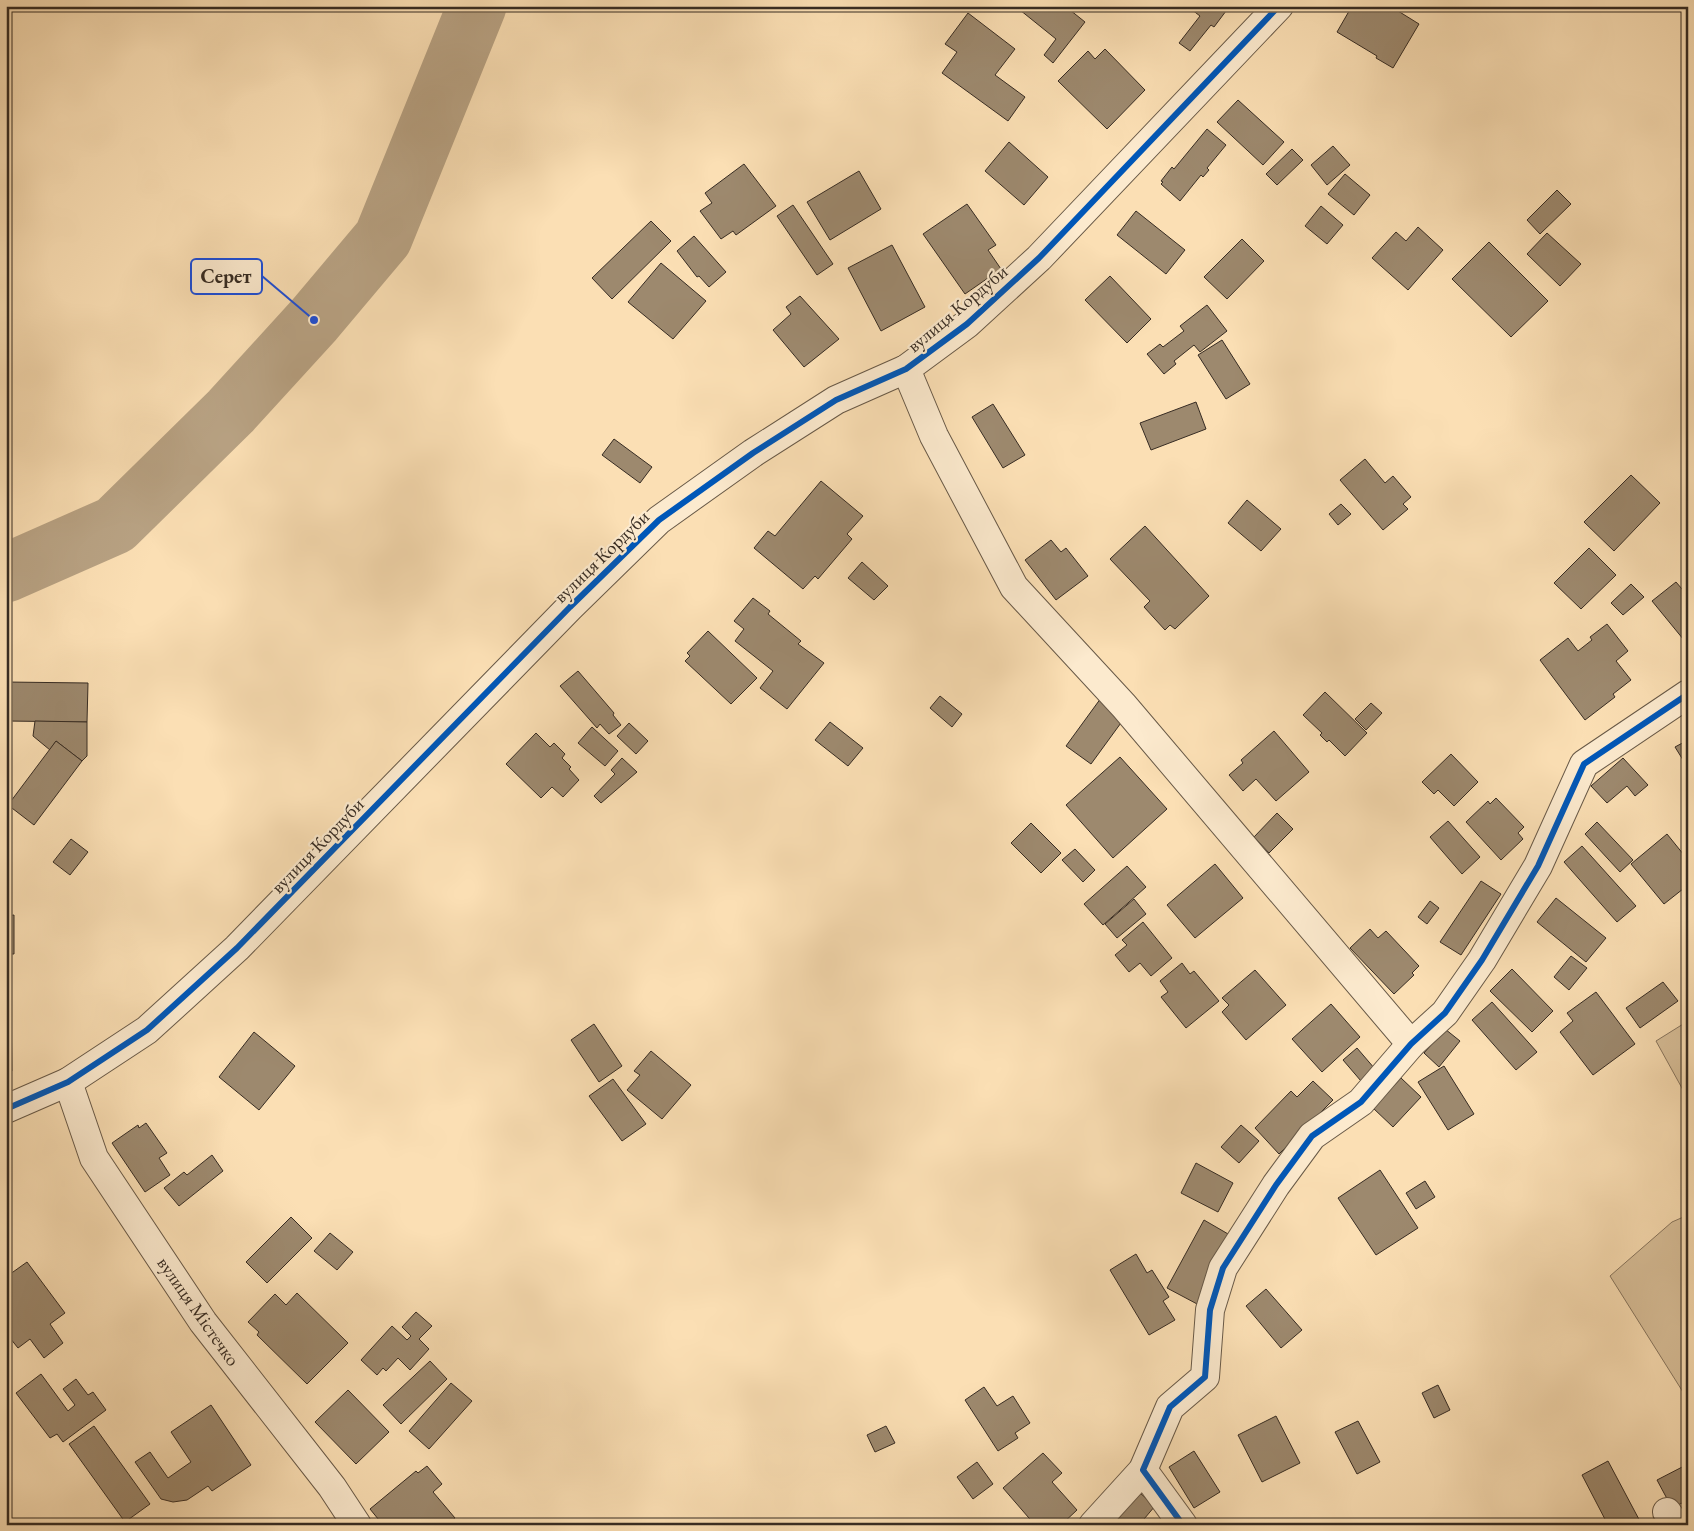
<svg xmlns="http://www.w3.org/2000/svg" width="1694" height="1531" font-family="'EB Garamond',serif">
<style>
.green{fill:#dac19b;stroke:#88765f}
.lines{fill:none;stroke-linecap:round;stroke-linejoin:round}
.river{stroke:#b8a283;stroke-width:59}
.building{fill:#9d896e;stroke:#372c23}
.minor-casing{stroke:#685947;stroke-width:30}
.minor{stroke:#fceace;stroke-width:28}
.cycleway-casing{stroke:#fceace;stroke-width:9}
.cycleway{stroke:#0057b8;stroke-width:6}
.labels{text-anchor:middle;stroke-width:4.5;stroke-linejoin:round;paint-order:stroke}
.street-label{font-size:19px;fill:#372c23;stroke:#fceace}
.leader{fill:none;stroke:#1d4ed8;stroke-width:2}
.callout-dot{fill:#1d4ed8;stroke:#fceace;stroke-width:2}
.callout{fill:#fceace;stroke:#1d4ed8;stroke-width:2}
.callout-label{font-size:20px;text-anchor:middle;font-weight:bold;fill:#372c23}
</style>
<rect width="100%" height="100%" fill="#fbdfb4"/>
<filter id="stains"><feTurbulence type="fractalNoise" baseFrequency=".004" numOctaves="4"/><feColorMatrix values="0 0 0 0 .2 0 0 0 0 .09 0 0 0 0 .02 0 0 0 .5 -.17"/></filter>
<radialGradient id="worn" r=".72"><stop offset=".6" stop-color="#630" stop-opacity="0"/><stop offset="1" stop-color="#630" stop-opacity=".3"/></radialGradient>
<!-- green -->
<g class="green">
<polygon points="1688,1021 1688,1099 1656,1041"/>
<polygon points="1688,1215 1688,1400 1610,1276 1672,1222"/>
</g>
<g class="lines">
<!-- river -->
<polyline class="river" points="6,573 115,525 231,411 314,320 383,238 477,6"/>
</g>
<!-- building -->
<g class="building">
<polygon points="1015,6 1065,6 1085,22 1053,63 1044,55 1056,39"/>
<polygon points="1187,6 1229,7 1214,27 1211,25 1190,51 1179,43 1200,16"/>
<polygon points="1352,6 1390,6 1419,24 1393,68 1376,58 1377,56 1337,32"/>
<polygon points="968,13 1015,49 995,75 1025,97 1008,121 942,73 957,52 945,44"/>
<polygon points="1105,49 1145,90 1107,129 1058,81 1088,51 1095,59"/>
<polygon points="1238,100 1284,142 1263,165 1217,122"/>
<polygon points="1207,129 1226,145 1207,168 1209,170 1203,177 1201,175 1180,201 1161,184 1163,182 1161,181 1172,167 1174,169"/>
<polygon points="1009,142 1048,177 1024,205 985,171"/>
<polygon points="1333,146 1350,165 1327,185 1311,165"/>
<polygon points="1292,149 1303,160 1277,185 1266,174"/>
<polygon points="744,164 776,206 736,235 733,231 721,239 700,211 712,203 705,193"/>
<polygon points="859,171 881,209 830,240 807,202"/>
<polygon points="1345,174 1370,195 1354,215 1328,194"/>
<polygon points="1557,190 1571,204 1540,234 1527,220"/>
<polygon points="967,204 996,245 988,250 1001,269 965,294 923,234"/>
<polygon points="793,205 833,264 817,275 777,216"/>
<polygon points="1321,206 1343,225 1327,244 1305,226"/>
<polygon points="1136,211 1185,250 1166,274 1117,235"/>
<polygon points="651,221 671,241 612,299 592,278"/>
<polygon points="1418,227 1443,250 1408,290 1372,258 1396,232 1406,241"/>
<polygon points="1547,233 1581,264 1560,286 1527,254"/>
<polygon points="694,236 726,272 709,287 699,276 697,277 677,251"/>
<polygon points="1242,239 1264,261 1227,299 1204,277"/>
<polygon points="1489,242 1548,301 1511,337 1452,279"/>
<polygon points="892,245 925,307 881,331 848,268"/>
<polygon points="661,263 706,301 673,339 628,302"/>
<polygon points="1110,276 1151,319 1127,343 1085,300"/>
<polygon points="800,296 839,339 804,367 773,330 791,314 786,307"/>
<polygon points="1207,305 1227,331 1200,352 1194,345 1174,361 1176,364 1164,374 1147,354 1160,344 1163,347 1184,331 1180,326"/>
<polygon points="1222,340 1250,384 1226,399 1198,355"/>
<polygon points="1196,402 1206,429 1151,450 1140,423"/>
<polygon points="993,404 1025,455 1003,468 972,417"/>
<polygon points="614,439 652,467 640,483 602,455"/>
<polygon points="1365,459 1385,483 1393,476 1411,497 1403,504 1408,509 1383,530 1340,480"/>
<polygon points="1631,475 1660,503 1614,551 1584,522"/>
<polygon points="821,481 863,516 847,534 852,539 818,579 815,576 803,589 754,548 768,531 775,536"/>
<polygon points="1247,500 1281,529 1261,551 1228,523"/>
<polygon points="1341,504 1351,514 1338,525 1329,514"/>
<polygon points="1145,526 1209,596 1175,629 1170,625 1165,630 1144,607 1150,601 1110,559"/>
<polygon points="1051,540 1061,552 1066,548 1088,576 1056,600 1025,560"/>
<polygon points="1589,548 1616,575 1581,609 1554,583"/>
<polygon points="862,562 888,586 874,600 848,578"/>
<polygon points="1676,582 1688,596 1688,645 1652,601"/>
<polygon points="1631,584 1644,597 1623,615 1611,603"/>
<polygon points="753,598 770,611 768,614 801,641 798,644 824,663 787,709 760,688 773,671 735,641 744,629 734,621"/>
<polygon points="1607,624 1628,651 1616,661 1631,680 1613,694 1615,697 1585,720 1540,660 1568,638 1578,651 1592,640 1590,637"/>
<polygon points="708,631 757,678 731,704 685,661 690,656 687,653"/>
<polygon points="578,671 614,713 613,715 621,725 609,734 600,724 597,728 560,686"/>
<polygon points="6,682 88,683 87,722 6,721"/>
<polygon points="1325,692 1367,733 1345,756 1329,740 1327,742 1320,735 1322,733 1303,715"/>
<polygon points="940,696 962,714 952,727 930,708"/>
<polygon points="1101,698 1126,716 1091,764 1066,746"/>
<polygon points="1371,703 1382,713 1366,730 1355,719"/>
<polygon points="35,721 87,722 87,756 82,761 56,741 50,750 33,736"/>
<polygon points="830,722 863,748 848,766 815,740"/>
<polygon points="629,723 648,741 636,754 617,736"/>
<polygon points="592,727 618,751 605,766 578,743"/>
<polygon points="1274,731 1309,772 1276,801 1256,779 1243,791 1229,775 1243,763 1241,760"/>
<polygon points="536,733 550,747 554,743 565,754 562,758 571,767 569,769 579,780 563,797 552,787 541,798 506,764"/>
<polygon points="1688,740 1688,768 1675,747"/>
<polygon points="56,741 82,761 34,825 8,805"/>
<polygon points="1451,754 1478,782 1454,806 1438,790 1434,794 1422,782"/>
<polygon points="1120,757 1167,809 1113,858 1066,805"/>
<polygon points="622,758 637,772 601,803 594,796 615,774 611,770"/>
<polygon points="1623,758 1648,785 1635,796 1627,786 1607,803 1591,786"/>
<polygon points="1496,798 1524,827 1518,833 1523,839 1501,860 1466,822 1488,801 1490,804"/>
<polygon points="1277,813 1293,829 1269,853 1254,837"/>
<polygon points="1448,821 1480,857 1462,874 1430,837"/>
<polygon points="1597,822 1633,860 1620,872 1585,834"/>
<polygon points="1031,823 1061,853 1041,873 1011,843"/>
<polygon points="1667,834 1688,860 1688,885 1664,904 1631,864"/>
<polygon points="71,839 88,852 70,875 53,862"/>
<polygon points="1582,846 1636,906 1617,922 1564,862"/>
<polygon points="1075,849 1095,870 1083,882 1062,860"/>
<polygon points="1215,864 1243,898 1195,938 1167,905"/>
<polygon points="1127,866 1146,887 1103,925 1084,904"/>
<polygon points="1481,881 1501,894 1461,955 1440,942"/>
<polygon points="1556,898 1606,938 1586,962 1537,922"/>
<polygon points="1134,899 1146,914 1117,938 1105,924"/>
<polygon points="1430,901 1439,908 1427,924 1418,917"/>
<polygon points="14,915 14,954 10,954 12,1071 6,1072 6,916"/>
<polygon points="1143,922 1172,958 1151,976 1140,963 1129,972 1115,955 1127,945 1122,940"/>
<polygon points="1370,929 1378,938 1386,931 1419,966 1412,973 1414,975 1394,994 1350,948"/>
<polygon points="1571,956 1587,968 1569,990 1554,977"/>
<polygon points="1182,963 1190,974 1194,971 1219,1001 1186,1028 1161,997 1168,992 1160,981"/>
<polygon points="1512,969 1553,1011 1532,1032 1490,991"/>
<polygon points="1255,970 1286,1005 1246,1040 1222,1012 1229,1005 1222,998"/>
<polygon points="1663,982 1678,1001 1640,1028 1626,1008"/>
<polygon points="1596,992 1635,1044 1593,1075 1560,1032 1573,1021 1567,1013"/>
<polygon points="1492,1002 1537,1052 1516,1070 1472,1020"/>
<polygon points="1331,1004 1360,1037 1322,1072 1292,1039"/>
<polygon points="594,1024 622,1066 599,1082 571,1040"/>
<polygon points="1445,1029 1460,1041 1439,1067 1424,1053"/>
<polygon points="254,1032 295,1066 259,1110 219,1077"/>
<polygon points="1357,1048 1375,1069 1361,1081 1343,1060"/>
<polygon points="651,1051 691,1085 662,1119 627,1090 640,1075 634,1071"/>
<polygon points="1444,1066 1474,1114 1448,1130 1418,1082"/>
<polygon points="1401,1078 1421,1097 1393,1127 1373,1108"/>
<polygon points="613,1079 646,1124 622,1141 589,1096"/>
<polygon points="1313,1081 1333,1100 1279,1154 1255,1128 1291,1091 1297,1097"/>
<polygon points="146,1123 167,1153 159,1158 170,1175 145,1192 112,1143 138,1125 139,1128"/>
<polygon points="1241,1125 1259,1141 1239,1163 1221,1147"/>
<polygon points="212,1155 223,1171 179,1206 164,1188 184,1172 187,1175"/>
<polygon points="1196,1163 1233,1183 1218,1212 1181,1193"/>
<polygon points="1380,1170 1418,1228 1376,1255 1338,1198"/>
<polygon points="1425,1181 1435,1197 1416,1209 1406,1193"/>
<polygon points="291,1217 312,1238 267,1283 246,1262"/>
<polygon points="1204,1220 1235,1238 1199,1305 1167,1288"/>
<polygon points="330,1233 353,1252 337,1270 314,1251"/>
<polygon points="1136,1254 1147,1273 1152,1270 1169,1297 1163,1301 1175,1320 1149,1335 1110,1270"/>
<polygon points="27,1262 65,1313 50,1324 63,1343 44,1358 30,1339 18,1348 6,1333 6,1277"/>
<polygon points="1266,1289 1302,1330 1281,1348 1246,1306"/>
<polygon points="297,1293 348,1343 307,1384 257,1335 259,1332 248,1322 275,1294 286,1305"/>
<polygon points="416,1312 432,1326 419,1339 429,1349 410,1370 398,1358 386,1371 383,1368 377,1375 361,1360 392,1326 407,1340 411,1336 402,1327"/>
<polygon points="430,1361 447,1379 401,1424 383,1405"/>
<polygon points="41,1374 68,1411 75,1405 63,1389 76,1379 88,1395 93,1392 106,1410 63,1442 57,1434 50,1438 16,1393"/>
<polygon points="451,1383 472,1401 429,1449 409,1431"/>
<polygon points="1438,1385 1450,1410 1434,1418 1422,1393"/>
<polygon points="984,1387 997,1406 1013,1396 1030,1423 1015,1433 1018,1438 998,1451 965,1400"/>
<polygon points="348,1390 389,1432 356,1464 315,1422"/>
<polygon points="211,1405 251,1465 212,1491 208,1486 187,1500 173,1502 161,1499 135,1462 150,1452 168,1478 191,1462 171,1432"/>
<polygon points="1276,1416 1300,1463 1262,1482 1238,1435"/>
<polygon points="1358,1421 1380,1462 1357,1474 1335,1432"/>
<polygon points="94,1426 150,1504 125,1522 69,1444"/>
<polygon points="886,1426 895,1443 875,1452 867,1435"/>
<polygon points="1194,1451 1220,1492 1194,1508 1169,1467"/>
<polygon points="1043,1453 1062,1473 1052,1482 1077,1510 1061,1525 1035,1525 1003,1488"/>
<polygon points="1608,1461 1642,1525 1608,1525 1582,1475"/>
<polygon points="977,1462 993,1484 973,1499 957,1477"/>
<polygon points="1688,1464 1688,1500 1672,1508 1657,1480"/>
<polygon points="427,1466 442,1484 433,1492 455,1518 447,1525 383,1525 370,1509 416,1471 418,1473"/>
<polygon points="1133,1487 1155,1506 1139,1525 1099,1525"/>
</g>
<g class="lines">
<!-- minor casing -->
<g class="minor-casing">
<g id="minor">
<polyline points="906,369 934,436 1014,587 1124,706 1411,1044"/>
<polyline points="68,1082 94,1158 203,1322 332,1487 357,1525"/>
<polyline points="6,1109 68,1082 147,1030 237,948 570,607 659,520 753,453 836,400 906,369 967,324 1039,258 1279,6"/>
<polyline points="1143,1470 1183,1525"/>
<polyline points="1667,1512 1676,1525"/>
<polyline points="1093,1525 1143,1470 1170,1407 1205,1377 1210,1310 1223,1268 1276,1185 1312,1136 1361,1102 1411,1044 1445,1013 1482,960 1538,866 1584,764 1688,694"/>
</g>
</g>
<!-- minor -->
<use href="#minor" class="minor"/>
<!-- cycleway casing -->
<g class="cycleway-casing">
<g id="cycleway">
<polyline points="6,1109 68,1082 147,1030 237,948 570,607 659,520 753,453 836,400 906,369 967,324 1039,258 1279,6"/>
<polyline points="1183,1525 1143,1470 1170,1407 1205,1377 1210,1310 1223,1268 1276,1185 1312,1136 1361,1102 1411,1044 1445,1013 1482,960 1538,866 1584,764 1688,694"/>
</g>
</g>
<!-- cycleway -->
<use href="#cycleway" class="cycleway"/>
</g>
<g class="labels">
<!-- street labels -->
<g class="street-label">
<text transform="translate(957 308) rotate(-40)" y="7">вулиця Кордуби</text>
<text transform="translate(601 556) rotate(-44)" y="7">вулиця Кордуби</text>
<text transform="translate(317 845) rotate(-46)" y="7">вулиця Кордуби</text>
<text transform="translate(199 1311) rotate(55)" y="7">вулиця Містечко</text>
</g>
</g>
<!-- callouts -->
<path class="leader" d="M314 320L262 276"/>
<circle class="callout-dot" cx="314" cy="320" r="5"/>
<rect class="callout" x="191" y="259" width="71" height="35" rx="5"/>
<g class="callout-label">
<text x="226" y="283">Серет</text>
</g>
<!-- margin -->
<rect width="1694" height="1531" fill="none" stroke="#fbdfb4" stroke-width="25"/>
<rect x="8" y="8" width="1679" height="1516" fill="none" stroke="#372c23" stroke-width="2.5"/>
<rect x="12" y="12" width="1669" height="1506" fill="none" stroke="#372c23"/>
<rect width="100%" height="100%" filter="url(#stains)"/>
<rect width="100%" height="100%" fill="url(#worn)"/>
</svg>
